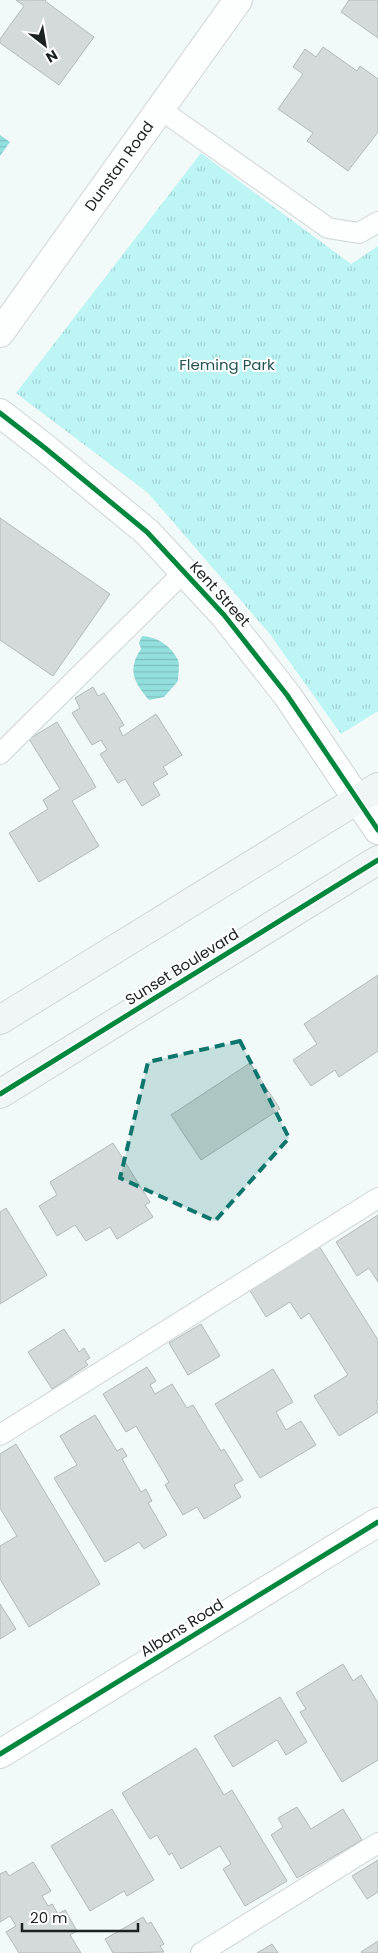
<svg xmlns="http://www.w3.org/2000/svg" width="378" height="1953" font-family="Poppins,sans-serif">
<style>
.park{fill:url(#park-tufts)}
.water{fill:url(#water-rules)}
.building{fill:#d4dada;stroke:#b4b9b9}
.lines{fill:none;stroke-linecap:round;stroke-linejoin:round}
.lane-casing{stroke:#d0d5d5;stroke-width:22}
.street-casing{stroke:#d0d5d5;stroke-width:30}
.secondary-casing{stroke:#d0d5d5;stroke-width:30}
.lane{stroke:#fdfefe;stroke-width:20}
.street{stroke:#fdfefe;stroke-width:28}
.secondary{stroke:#f0f6f6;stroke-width:28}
.cycleway-casing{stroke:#fff;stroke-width:8}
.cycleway{stroke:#00873e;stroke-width:5}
.marked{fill:#0f766e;fill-opacity:0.2;stroke:#0f766e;stroke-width:4;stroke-dasharray:10 6;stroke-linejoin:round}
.labels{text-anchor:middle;stroke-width:4;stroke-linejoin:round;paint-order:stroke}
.street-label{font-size:15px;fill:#1c2121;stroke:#fff}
.park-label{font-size:15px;fill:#255454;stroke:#fff}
</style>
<defs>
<pattern id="park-tufts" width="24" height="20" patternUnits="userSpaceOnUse" patternTransform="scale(1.25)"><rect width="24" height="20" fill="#bdf5f5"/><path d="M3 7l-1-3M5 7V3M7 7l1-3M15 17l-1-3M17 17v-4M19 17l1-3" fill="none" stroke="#a2d2d2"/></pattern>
<pattern id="water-rules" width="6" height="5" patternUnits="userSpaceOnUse" patternTransform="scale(1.25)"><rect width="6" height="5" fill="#92dfde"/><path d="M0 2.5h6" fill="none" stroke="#7dbfbe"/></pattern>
</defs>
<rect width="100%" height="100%" fill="#f2f9f9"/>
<!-- park -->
<polygon class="park" points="201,153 351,264 378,246 378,711 341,734 269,633 148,493 16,393"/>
<!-- water -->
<g class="water">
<polygon points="0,135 10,142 0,156"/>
<path d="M142,636C158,637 171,646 178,660C180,665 178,675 178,681L164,697L149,700C134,682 127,670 141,649L139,643Z"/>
</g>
<!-- building -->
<g class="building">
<polygon points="16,0 46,0 45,1 94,37 59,85 0,43 0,39 24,6"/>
<polygon points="349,0 378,0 378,38 341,12"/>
<polygon points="323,47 357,71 360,66 378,79 378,132 348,171 307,141 313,133 278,109 303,74 293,67 305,49 316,57"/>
<polygon points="0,518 110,594 53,676 0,640"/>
<polygon points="93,687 98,696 104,693 124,725 119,728 123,736 156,714 182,755 163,767 168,774 153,783 160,795 142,806 125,779 118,783 100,754 107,750 101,740 92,745 72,713 80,708 75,698"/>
<polygon points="57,722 96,787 72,801 99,846 39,882 9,833 48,809 43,800 60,789 29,739"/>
<polygon points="378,975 378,1051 339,1077 335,1070 311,1086 293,1060 317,1044 304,1024"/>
<polygon points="250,1063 280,1109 201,1160 171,1115"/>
<polygon points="113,1143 150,1202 145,1205 153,1217 117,1239 110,1227 86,1241 75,1225 57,1236 39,1206 57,1195 50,1182"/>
<polygon points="6,1208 47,1275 0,1304 0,1212"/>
<polygon points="378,1215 378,1282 369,1268 357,1276 336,1242"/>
<polygon points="319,1246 378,1340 378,1400 376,1401 378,1405 378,1412 339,1436 314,1396 348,1375 309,1313 301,1319 290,1302 266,1317 249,1289"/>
<polygon points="201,1324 220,1356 188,1375 169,1343"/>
<polygon points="64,1329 79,1352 84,1348 90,1358 85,1361 88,1365 52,1389 28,1352"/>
<polygon points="147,1367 156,1381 150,1385 155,1394 172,1384 187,1408 193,1405 221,1451 224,1449 243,1480 234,1485 241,1497 204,1519 197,1507 183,1515 165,1485 169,1482 136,1426 126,1432 103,1394"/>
<polygon points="273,1369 293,1402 276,1412 286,1430 301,1421 316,1445 260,1478 215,1404"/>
<polygon points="95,1415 117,1451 122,1448 127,1456 122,1459 141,1492 146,1489 152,1501 148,1503 167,1535 144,1549 139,1542 105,1562 54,1478 77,1465 60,1436"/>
<polygon points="16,1444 100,1584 29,1627 0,1579 0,1546 17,1536 0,1508 0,1454"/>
<polygon points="0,1604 16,1629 0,1639"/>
<polygon points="343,1664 353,1681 361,1675 378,1703 378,1760 342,1782 300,1712 306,1709 296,1693"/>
<polygon points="280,1697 307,1742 286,1755 277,1740 233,1767 214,1736"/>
<polygon points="196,1748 224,1795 232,1790 287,1881 245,1906 223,1869 231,1864 220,1846 181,1869 172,1853 169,1855 157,1835 150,1839 122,1793"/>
<polygon points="297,1807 311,1829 343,1809 362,1840 297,1878 271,1835 283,1827 278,1818"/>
<polygon points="112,1809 154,1880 127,1896 124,1891 90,1911 51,1846"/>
<polygon points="378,1860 378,1892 367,1899 352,1876"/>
<polygon points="33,1862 51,1891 42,1896 48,1906 52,1904 58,1914 65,1910 77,1931 70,1935 81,1953 19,1953 6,1932 16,1926 10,1916 0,1922 0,1874 6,1871 9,1876"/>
<polygon points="143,1917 147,1924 151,1922 164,1944 160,1946 164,1952 113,1953 105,1939"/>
<polygon points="378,1941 378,1953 362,1953 361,1952"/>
<polygon points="272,1944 278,1953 257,1953"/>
</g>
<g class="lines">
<!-- lane casing -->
<g class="lane-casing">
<g id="lane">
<polyline points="160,109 328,228 359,233 378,222"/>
<polyline points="0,754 184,572"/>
<polyline points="0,1435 378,1198"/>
<polyline points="201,1953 378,1843"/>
</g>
</g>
<!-- street casing -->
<g class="street-casing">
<g id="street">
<path id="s1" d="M0,333L238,0"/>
<polyline points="0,413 45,448 147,532 224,615 287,695 378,830"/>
<polyline points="0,1754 378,1522"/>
</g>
</g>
<!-- secondary casing -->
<g class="secondary-casing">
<g id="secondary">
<polyline points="0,1020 378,787"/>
<polyline points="0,1094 378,860"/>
</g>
</g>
<!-- lane -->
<use href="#lane" class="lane"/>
<!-- street -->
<use href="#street" class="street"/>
<!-- secondary -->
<use href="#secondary" class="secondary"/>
<!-- cycleway casing -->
<g class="cycleway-casing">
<g id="cycleway">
<polyline points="0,413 45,448 147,532 224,615 287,695 378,830"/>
<polyline points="0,1094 378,860"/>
<polyline points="0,1754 378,1522"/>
</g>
</g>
<!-- cycleway -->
<use href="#cycleway" class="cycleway"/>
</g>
<!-- marked area -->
<path class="marked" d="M240,1041L289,1138L215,1221L120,1178L148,1062Z"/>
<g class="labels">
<!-- street labels -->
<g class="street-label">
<text dy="5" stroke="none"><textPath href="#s1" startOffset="205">Dunstan Road</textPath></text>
<text transform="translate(220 594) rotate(48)" y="5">Kent Street</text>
<text transform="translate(182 967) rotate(-32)" y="5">Sunset Boulevard</text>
<text transform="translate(182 1628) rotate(-32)" y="5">Albans Road</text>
</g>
<!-- park labels -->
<g class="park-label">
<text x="227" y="370">Fleming Park</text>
</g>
</g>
<!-- north arrow -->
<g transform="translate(45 45) rotate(149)" stroke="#ffffff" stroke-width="4" paint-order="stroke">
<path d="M0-4L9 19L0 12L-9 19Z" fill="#1c2121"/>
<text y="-8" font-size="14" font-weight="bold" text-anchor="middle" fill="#1c2121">N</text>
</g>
<!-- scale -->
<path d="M22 1923v8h116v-8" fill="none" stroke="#1c2121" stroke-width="2.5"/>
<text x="30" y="1923" font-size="15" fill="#1c2121" stroke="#ffffff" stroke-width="4" paint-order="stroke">20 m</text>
</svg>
